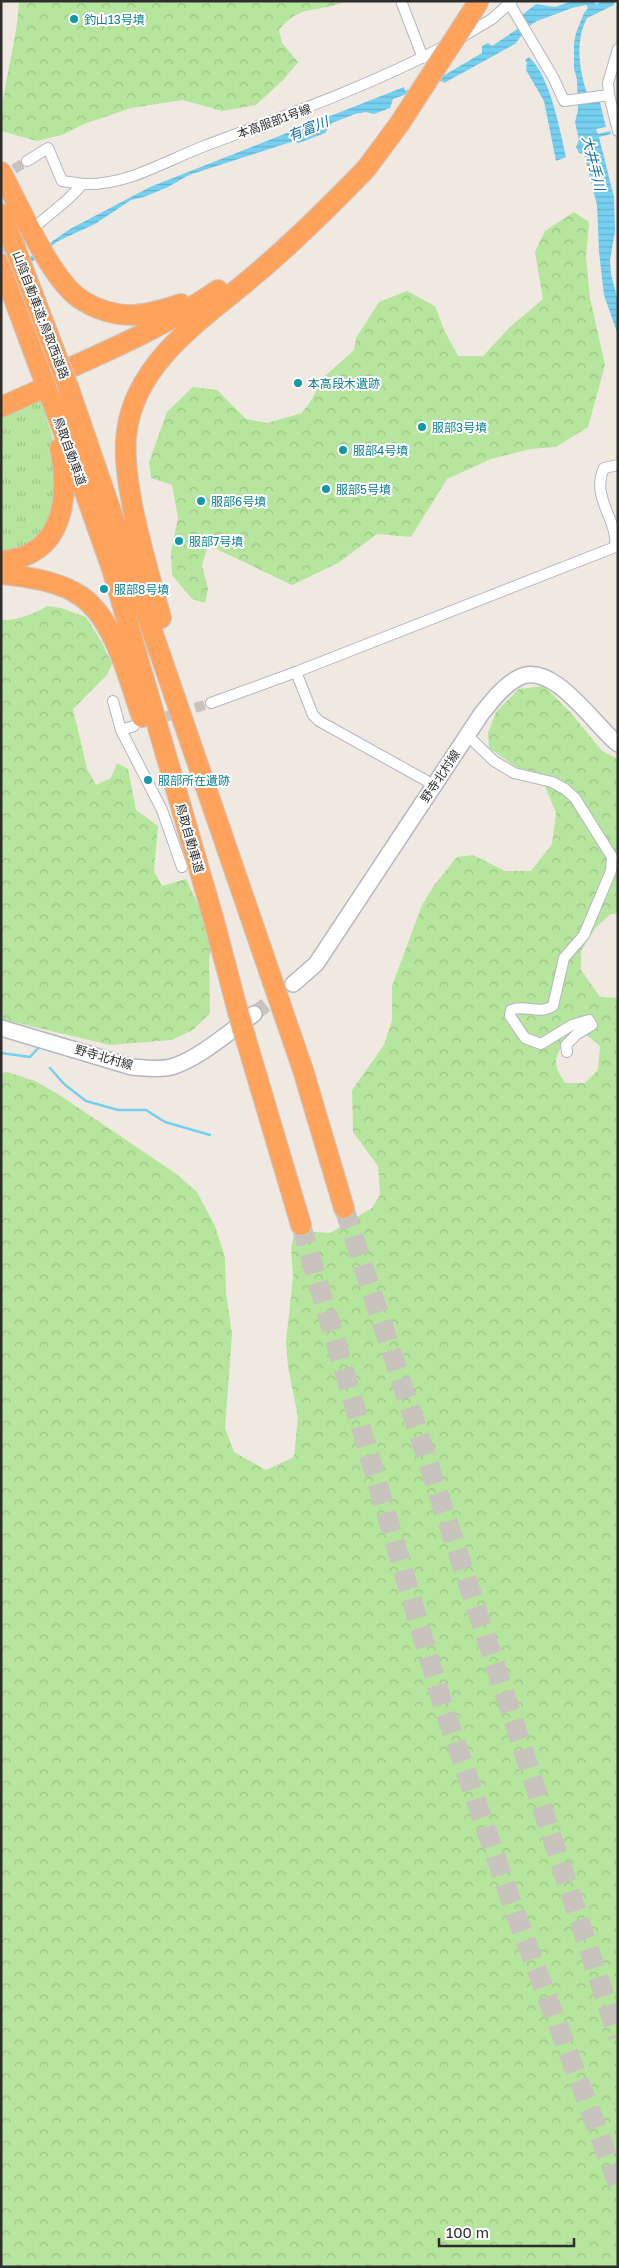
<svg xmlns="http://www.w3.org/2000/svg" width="619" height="2268" viewBox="0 0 619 2268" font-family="'Golos Text','Noto Sans JP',sans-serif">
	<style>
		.grass { fill: url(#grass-tufts) }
		.forest { fill: url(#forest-crowns); fill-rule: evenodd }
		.water { fill: url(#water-rules) }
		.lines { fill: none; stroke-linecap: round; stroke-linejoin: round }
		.stream { stroke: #75cff0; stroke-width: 2.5 }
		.street-tunnel { stroke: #c8c4bd; stroke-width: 10; stroke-dasharray: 10 5; stroke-linecap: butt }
		.secondary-tunnel { stroke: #c8c4bd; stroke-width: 15; stroke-dasharray: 15 8; stroke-linecap: butt }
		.highway-tunnel { stroke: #c8c4bd; stroke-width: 20; stroke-dasharray: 20 10; stroke-linecap: butt }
		.street-casing { stroke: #b4b7c1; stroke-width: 12 }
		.secondary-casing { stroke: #b4b7c1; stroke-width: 18 }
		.highway-casing { stroke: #c9c9c9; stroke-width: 22 }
		.street { stroke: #fff; stroke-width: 10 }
		.secondary { stroke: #fff; stroke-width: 15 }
		.highway { stroke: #ffa35c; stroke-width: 20 }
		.highway-bridge-casing { stroke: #c9c9c9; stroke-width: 22; stroke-linecap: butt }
		.highway-bridge { stroke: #ffa35c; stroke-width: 20 }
		.culture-dot { fill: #0f9aa8; stroke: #fff; stroke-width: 2 }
		.labels { text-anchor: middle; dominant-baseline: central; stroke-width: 4; stroke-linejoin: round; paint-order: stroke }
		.culture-label { font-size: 12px; fill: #0d838f; stroke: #fff; text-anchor: start }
		.street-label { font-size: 12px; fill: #2e2e2e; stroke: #fff }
		.water-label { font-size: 14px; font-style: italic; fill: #0d6fa3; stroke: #fff }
	</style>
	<defs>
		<pattern id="grass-tufts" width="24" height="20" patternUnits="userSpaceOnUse" patternTransform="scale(1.25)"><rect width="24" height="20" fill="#b6e59e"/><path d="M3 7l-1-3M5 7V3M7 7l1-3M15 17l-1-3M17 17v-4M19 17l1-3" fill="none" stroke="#9dc588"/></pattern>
		<pattern id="forest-crowns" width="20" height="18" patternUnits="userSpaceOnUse" patternTransform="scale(1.25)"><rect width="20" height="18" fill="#b6e59e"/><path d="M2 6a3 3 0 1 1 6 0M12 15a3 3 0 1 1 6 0" fill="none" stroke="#9dc588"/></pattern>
		<pattern id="water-rules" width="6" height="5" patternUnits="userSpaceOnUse" patternTransform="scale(1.25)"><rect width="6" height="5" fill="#75cff0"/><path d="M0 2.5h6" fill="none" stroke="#66b2ce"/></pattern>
	</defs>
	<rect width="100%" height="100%" fill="#efe9e1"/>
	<path class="grass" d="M39,395L52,436L58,467L52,522L33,544L1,556V413Z"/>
	<path class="forest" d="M19,1H346C319,14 301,2 279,30L282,43L298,62L283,80L256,105L222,111L183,100L131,108L84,124L62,135L37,141L1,131C1,88 17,45 19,1Z
		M574,212L589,222L586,257L590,298L605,365L588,427L556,447L530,449L491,459L447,479L411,537L377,534L338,563L292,585L208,545L202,566L208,589L205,603L192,599L172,575L171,552L178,518L172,485L151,478L149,462L167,412L193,387L217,390L246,419L267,423L302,413L312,399L323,378L354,350L356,338L379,302L407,291L435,306L444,330L458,356H483L510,327L543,299L535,252L545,231Z
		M47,606L61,608L86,617L101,641L112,664L107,675L73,709L87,769L96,785L111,778L117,763L128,769L136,810L158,826L154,871L162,886L186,879L213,936L209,959L210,1013L193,1030L172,1040L110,1045L1,1019V620C17,621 34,614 47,606Z
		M544,686L570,712L602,751L618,759V914H611L596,927L581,951V970L600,997L618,998V2267H1V1073L7,1072L35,1081L58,1094L175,1173L197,1192L215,1226L225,1257L226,1293L232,1334L225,1428L234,1452L266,1470L294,1457L298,1417L288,1367L286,1342L293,1277L291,1248L295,1231L330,1233L372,1208L380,1195L378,1166L353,1132L352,1090L384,1045L392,1020V986L422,905L435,884L457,857L473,855L505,871H531L552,844L556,813L540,774L516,767L489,748L488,733L496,712L519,689ZM585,1034L600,1046L598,1070L585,1083H565C554,1065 553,1062 563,1043Z"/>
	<path class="water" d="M572,1H593L596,4L604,1H615L614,5L587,18C575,41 579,69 587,93L599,99L606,127L596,129L598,134L610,131L611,134L599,137L614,197L615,231L610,260L611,274L618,301V335L604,295L599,252L597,205L584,154L579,153L576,147L579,140L575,122L578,110L577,79L574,69V44L576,33L584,13L588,8L586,5L572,8L537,21L529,26L515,44L444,83L442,81L393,99L390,108L374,114L366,112L355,114L332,123L325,133L299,143L291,142L189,175L168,187L144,197L131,200L95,224L58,241L23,269L1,277L70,229L150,187L404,87L405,91C433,84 458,67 482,53V46L488,43L492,46L519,28L522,15L536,4L555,7Z
		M529,57C550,76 560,130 566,157L556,161L544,101L526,70L527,63L525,60Z"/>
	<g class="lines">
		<path class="stream" d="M1,1053L30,1057L40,1046
			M50,1068L64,1084L86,1101L118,1110H146L165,1122L210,1135"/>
		<path class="street-tunnel" d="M1,177L27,161
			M1,249L33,227
			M152,721L211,703"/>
		<path class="secondary-tunnel" d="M254,1014L284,991"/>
		<path class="highway-tunnel" d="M344,1208L618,2037
			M301,1225L445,1712L516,1915L618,2184"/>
		<g class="street-casing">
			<path id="street" d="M401,1L423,58
				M508,1L553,77L564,101L609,95L618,131
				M460,38L492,19L512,1
				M609,95L608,83L618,49
				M27,161L48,148L62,181L83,184
				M37,225L67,200L83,184C126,186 163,162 202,147C284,116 367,87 445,46
				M113,701L121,730L162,810L182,867
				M211,703L296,672
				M121,730L134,726
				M467,735L494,761L514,773L552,782L565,789L575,798L612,857L611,871L584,935L564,958L553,1006C538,1015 525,1004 511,1010L510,1016L525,1038L541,1044L572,1025L589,1020L592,1025L577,1034L566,1045L567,1052
				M434,785L319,721L313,715L296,672L615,547C619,521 590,497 604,468L618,465"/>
		</g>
		<g class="secondary-casing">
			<path id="secondary" d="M293,984L316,964L482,713C492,701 503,686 518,678C552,659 594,725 618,744
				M1,1028L132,1067C145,1068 159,1070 171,1067C199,1059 230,1031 254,1014"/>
		</g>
		<g class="highway-casing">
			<path id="highway" d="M1,172C19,205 50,278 79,298C94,309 114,315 132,315C148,315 166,309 181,304
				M1,214L14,245
				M1,264L69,447L112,569L213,917L238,1012
				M56,374C112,349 167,325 218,290
				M69,389L303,1070L344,1208
				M1,407L37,391
				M1,561C64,557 70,497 60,448
				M1,574C28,577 60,581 82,597C115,620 129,681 142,717
				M161,618C148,569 119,478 127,430C137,359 207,316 257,273C295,241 331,205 366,169
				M245,1036L301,1225"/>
		</g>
		<use href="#street" class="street"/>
		<use href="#secondary" class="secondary"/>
		<use href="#highway" class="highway"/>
		<g class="highway-bridge-casing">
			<path id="highway-bridge" d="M366,169L400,123L479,1
				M14,245L69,389
				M238,1012L245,1036"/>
		</g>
		<use href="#highway-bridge" class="highway-bridge"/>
	</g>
	<g class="culture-dot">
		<circle cx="74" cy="19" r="5"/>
		<circle cx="298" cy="383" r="5"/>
		<circle cx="422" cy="427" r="5"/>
		<circle cx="343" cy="450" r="5"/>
		<circle cx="326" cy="489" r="5"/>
		<circle cx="201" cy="501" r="5"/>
		<circle cx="179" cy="541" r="5"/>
		<circle cx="104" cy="589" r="5"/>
		<circle cx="148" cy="780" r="5"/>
	</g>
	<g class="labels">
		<g class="culture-label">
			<text x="84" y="19">釣山13号墳</text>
			<text x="308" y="383">本高段木遺跡</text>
			<text x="432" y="427">服部3号墳</text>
			<text x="353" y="450">服部4号墳</text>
			<text x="336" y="489">服部5号墳</text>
			<text x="211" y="501">服部6号墳</text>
			<text x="189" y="541">服部7号墳</text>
			<text x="114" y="589">服部8号墳</text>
			<text x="158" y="780">服部所在遺跡</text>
		</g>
		<g class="street-label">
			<text transform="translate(274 121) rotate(-20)">本高服部1号線</text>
			<text transform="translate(41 315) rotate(69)">山陰自動車道;鳥取西道路</text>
			<text transform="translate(70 451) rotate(70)">鳥取自動車道</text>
			<text transform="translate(440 776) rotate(-56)">野寺北村線</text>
			<text transform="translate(190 838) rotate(74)">鳥取自動車道</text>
			<text transform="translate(104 1057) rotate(16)">野寺北村線</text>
		</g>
		<g class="water-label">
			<text transform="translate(308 128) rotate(-22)">有富川</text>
			<text transform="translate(594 163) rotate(76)">大井手川</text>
		</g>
	</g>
	<rect width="619" height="2268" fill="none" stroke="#2e2e2e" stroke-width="5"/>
	<path d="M439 2238v8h135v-8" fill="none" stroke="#2e2e2e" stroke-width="2.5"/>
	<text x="446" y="2238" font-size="15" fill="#2e2e2e" stroke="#ffffff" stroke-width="4" paint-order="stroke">100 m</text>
</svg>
